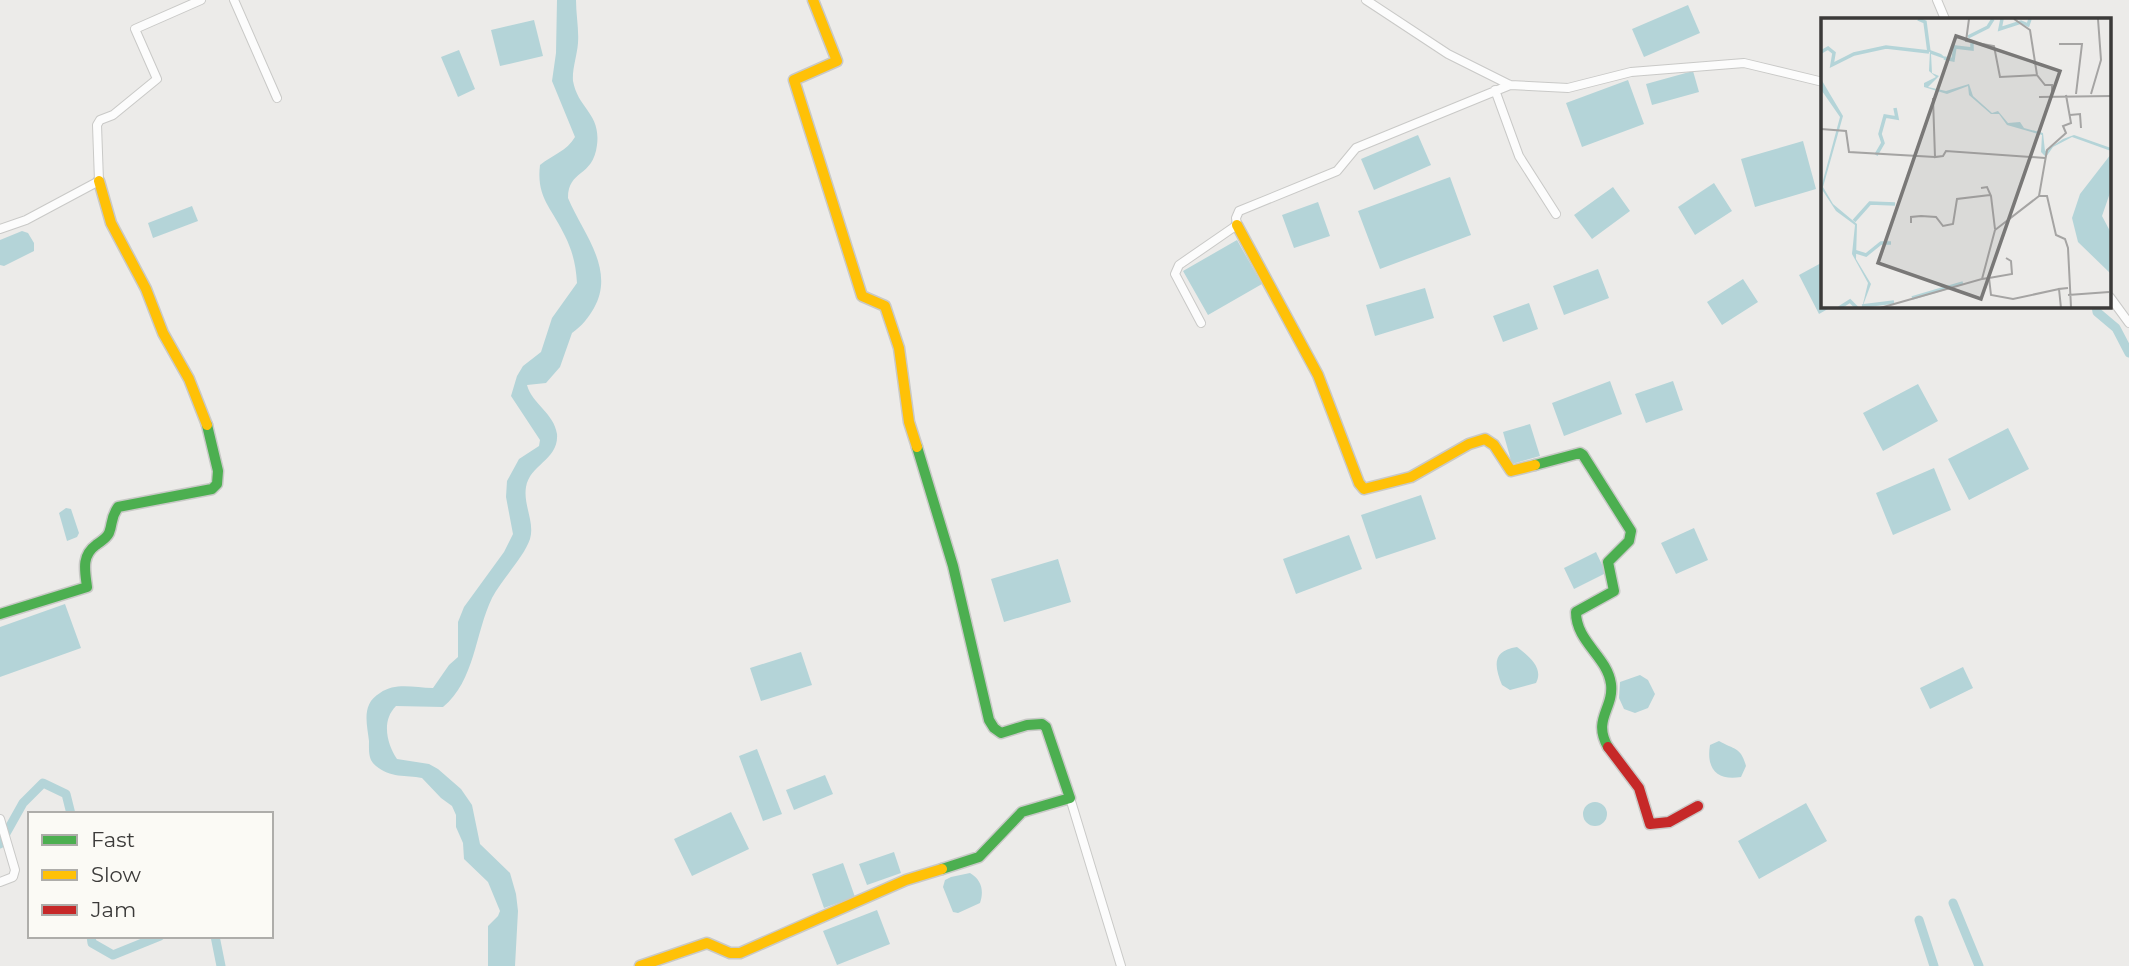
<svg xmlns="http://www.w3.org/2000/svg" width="2129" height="966" viewBox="0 0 2129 966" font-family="Montserrat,sans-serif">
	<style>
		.water { fill: #b4d4d8 }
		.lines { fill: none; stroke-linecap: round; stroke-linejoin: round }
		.canal { stroke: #b4d4d8; stroke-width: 9 }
		.street-casing { stroke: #c9c9c7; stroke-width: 10 }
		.fast-casing { stroke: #c9c9c7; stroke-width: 13 }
		.slow-casing { stroke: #c9c9c7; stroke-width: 13 }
		.jam-casing { stroke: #c9c9c7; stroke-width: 13 }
		.street { stroke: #fcfcfc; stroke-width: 8 }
		.fast { stroke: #4caf50; stroke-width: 10 }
		.slow { stroke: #ffc107; stroke-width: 10 }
		.jam { stroke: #c62828; stroke-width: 10 }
		.inset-river { fill: none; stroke: #b4d4d8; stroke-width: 3.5 }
		.inset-road { fill: none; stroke: #a5a4a3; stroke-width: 2 }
		.view { fill: #797877; fill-opacity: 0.15; stroke: #797877; stroke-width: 3.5 }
		.inset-edge { fill: none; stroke: #3b3a39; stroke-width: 3.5 }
	</style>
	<rect width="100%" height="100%" fill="#ecebe9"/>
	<path class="water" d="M557,0H576C576,15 579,29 578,43C577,56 572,69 573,81C578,109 601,113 597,145C593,178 568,169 568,198C582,232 616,269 594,308C588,318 582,326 572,333L560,367L546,383L527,385C532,404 554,413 557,434C559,460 530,464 526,487C523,505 535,522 530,539C524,557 502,579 492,598C475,633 475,681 443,707L396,706C381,721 387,744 397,759L429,764L438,769L461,789L472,805L480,844L510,873L516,894L518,911L515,966H488V926L498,916L500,911L488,882L464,859L463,843L456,827V815L452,806L441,798L422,778C406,775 390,778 376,766C368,760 369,751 369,741C367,724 361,704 380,693C396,682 414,688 433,688L449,665L458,657V622L464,607L504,552L513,534L506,497L507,481L519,459L539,446L540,440L511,396L517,376L523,366L541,352L552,318L577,283C576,266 573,252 565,236C552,208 536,198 540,165C552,155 567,151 575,137L552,81L556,53Z
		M1688,5L1700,33L1644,57L1632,29Z
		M534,20L543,56L500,66L491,30Z
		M459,50L475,89L458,97L441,57Z
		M1693,71L1699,92L1652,105L1646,84Z
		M1628,80L1644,124L1582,147L1566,103Z
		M1418,135L1431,165L1374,190L1361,159Z
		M1803,141L1816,189L1755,207L1741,159Z
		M1450,177L1471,235L1380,269L1358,211Z
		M1714,183L1732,211L1695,235L1678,207Z
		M1613,187L1630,211L1592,239L1574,215Z
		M1318,202L1330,236L1294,248L1282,215Z
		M192,206L198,221L153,238L148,223Z
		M22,231L28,233L34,243V251L4,266L0,265V240Z
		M1237,240L1262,284L1208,315L1183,271Z
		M1823,262V306H1833L1819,314L1799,275Z
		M1598,269L1609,298L1564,315L1553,286Z
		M1743,279L1758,302L1722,325L1707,302Z
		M1425,288L1434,318L1375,336L1366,305Z
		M1529,303L1538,329L1503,342L1493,316Z
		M1610,381L1622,414L1564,436L1552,403Z
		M1673,381L1683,410L1646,423L1635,394Z
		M1918,384L1938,421L1883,451L1863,413Z
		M1530,424L1540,456L1512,464L1503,432Z
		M2008,428L2029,469L1969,500L1948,459Z
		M1934,468L1951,510L1893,535L1876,493Z
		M1421,495L1436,539L1376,559L1361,515Z
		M66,508L71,509L79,533L77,537L67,541L59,513Z
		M1694,528L1708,560L1676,574L1661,543Z
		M1349,535L1362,569L1296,594L1283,559Z
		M1596,552L1606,573L1574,589L1564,568Z
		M1058,559L1071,602L1004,622L991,579Z
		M65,604L81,648L0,677V627Z
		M1517,647C1529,656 1544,668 1536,683L1510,690L1502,685C1494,665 1492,651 1517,647Z
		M801,652L812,685L761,701L750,668Z
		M1963,667L1973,688L1930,709L1920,688Z
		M1640,675L1648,680L1655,694L1648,708L1635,713L1624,709L1619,698L1620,682Z
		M1719,741C1735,750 1741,747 1746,766L1741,777C1717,781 1706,769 1710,745Z
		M757,749L782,814L763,821L739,756Z
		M825,775L833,794L794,810L786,790Z
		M1583 814a12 12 0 1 1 24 0a12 12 0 1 1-24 0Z
		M1806,803L1827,841L1759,879L1738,841Z
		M731,812L749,849L692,876L674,839Z
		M894,852L901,873L867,885L859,864Z
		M843,863L855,897L824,908L812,874Z
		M970,873C982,880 984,891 980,903L958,913L953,912L943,887L945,880L951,877Z
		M877,910L890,944L837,965L823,931Z"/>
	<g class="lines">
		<path class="canal" d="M2096,306L2097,312L2116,328L2129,353
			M0,844L23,803L43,783L66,794L71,814
			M1953,903L1979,966
			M1919,920L1934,966
			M91,936L92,943L113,955L160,936
			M215,936L221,966"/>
		<g class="street-casing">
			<path id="street" d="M234,0L277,98
				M1366,0L1448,54L1510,85L1568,88L1631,72L1744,63L1823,82
				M1937,0L1945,19
				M1495,90L1519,156L1556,214
				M0,229L26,220L99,181L97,125L100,120L113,115L157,79L135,29L201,0
				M2110,297L2129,323
				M1201,323L1175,274L1179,265L1237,225L1236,218L1239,211L1337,171L1356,148L1510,85
				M1070,798L1121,966
				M0,819L15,870L13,877L0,882"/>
		</g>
		<g class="fast-casing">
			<path id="fast" d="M917,447L953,566L989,720L994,728L1001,733L1027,725L1042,724L1046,727L1070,798L1022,812L979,857L942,869
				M1535,465L1580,453L1583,455L1631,531L1629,541L1608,562L1614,591L1576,612C1576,642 1607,656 1611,684C1614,709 1592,719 1608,747
				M0,614L87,587C85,571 81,556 96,545C101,541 106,539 109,533C113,523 110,519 118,507L212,489L217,484L218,471L207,425"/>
		</g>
		<g class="slow-casing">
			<path id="slow" d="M813,0L837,61L794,80L862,296L885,306L899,348L909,422L917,447
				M99,181L111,223L146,289L163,333L189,379L207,425
				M1237,225L1318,375L1359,483L1364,489L1411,477L1469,444L1485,439L1494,445L1511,471L1535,465
				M640,966L707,943L730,953H740L906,880L942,869"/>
		</g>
		<g class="jam-casing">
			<path id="jam" d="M1608,747L1639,788L1650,824L1669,822L1698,806"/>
		</g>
		<use href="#street" class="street"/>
		<use href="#fast" class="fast"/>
		<use href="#slow" class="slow"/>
		<use href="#jam" class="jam"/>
	</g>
	<g transform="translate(1821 18)">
		<rect width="290" height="290" fill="#ecebe9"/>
		<path d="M109,32L120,36L127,42L110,36L111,55L118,58L107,69L125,73L148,66L152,78L171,95L177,93L187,105L199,104L203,110L222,115L224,133L242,121L253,117L290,130V133L251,119L232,129L225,139L220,134L221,117L186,107L178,96H170L148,77L147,68L126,76L103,69V65L115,59L108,53ZM0,61L22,98L2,169L12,186L36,206L35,241L50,266L41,290L47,265L31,236L34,207L15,193L0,170L19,99L1,73ZM290,136V172L281,198L290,215V256L257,224L251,200L259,176Z" fill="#b4d4d8"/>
		<path class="inset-river" d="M97,1L104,4L108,34M181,1L179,11L200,4L207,7L209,1M147,19L167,9L172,1M0,34L7,30L13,35L11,47L33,36L65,29L108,34M123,40L132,42L134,29L151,31V25M55,137L62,125L59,116L64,98L76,100L74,90M33,203L49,185L74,186M32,233L45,237L60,225H70M91,280L142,265M41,288L73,284M18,290L29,283L36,290"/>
		<path class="inset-road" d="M148,1L145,23L173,28L179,59L216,57M193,1L209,12L216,57L224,67H231V78M238,26H261L255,76M270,76L280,42L277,1M218,79L291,78M112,80L114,139L122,138L125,133L224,140M249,97L259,96L260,110M0,111L25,113L28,134L114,139M160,170L166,169L170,178L174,211M218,178H226L235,217L244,221L247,230L250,289M90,205V199L100,198L115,199L122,208L132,206L136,181L169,177M168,260L191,256L190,243L185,240M161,261L168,260L170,277L192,281L238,271M247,277L288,274M59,290L161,261L174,212L218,178L226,132L245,115L242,108L250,105L245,77M240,290L238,271L247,270"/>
		<path class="view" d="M135,18L239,53L160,281L57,245Z"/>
		<rect width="290" height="290" class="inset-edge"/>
	</g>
	<rect x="28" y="812" width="245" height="126" fill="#fbfaf5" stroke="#aeadaa" stroke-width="2"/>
	<rect x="42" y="835" width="35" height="10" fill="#4caf50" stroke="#aeadaa" stroke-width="2"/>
	<text x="91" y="847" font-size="21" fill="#3b3a39">Fast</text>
	<rect x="42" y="870" width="35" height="10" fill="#ffc107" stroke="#aeadaa" stroke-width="2"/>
	<text x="91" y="882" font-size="21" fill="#3b3a39">Slow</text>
	<rect x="42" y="905" width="35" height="10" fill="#c62828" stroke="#aeadaa" stroke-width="2"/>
	<text x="91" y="917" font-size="21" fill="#3b3a39">Jam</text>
</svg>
